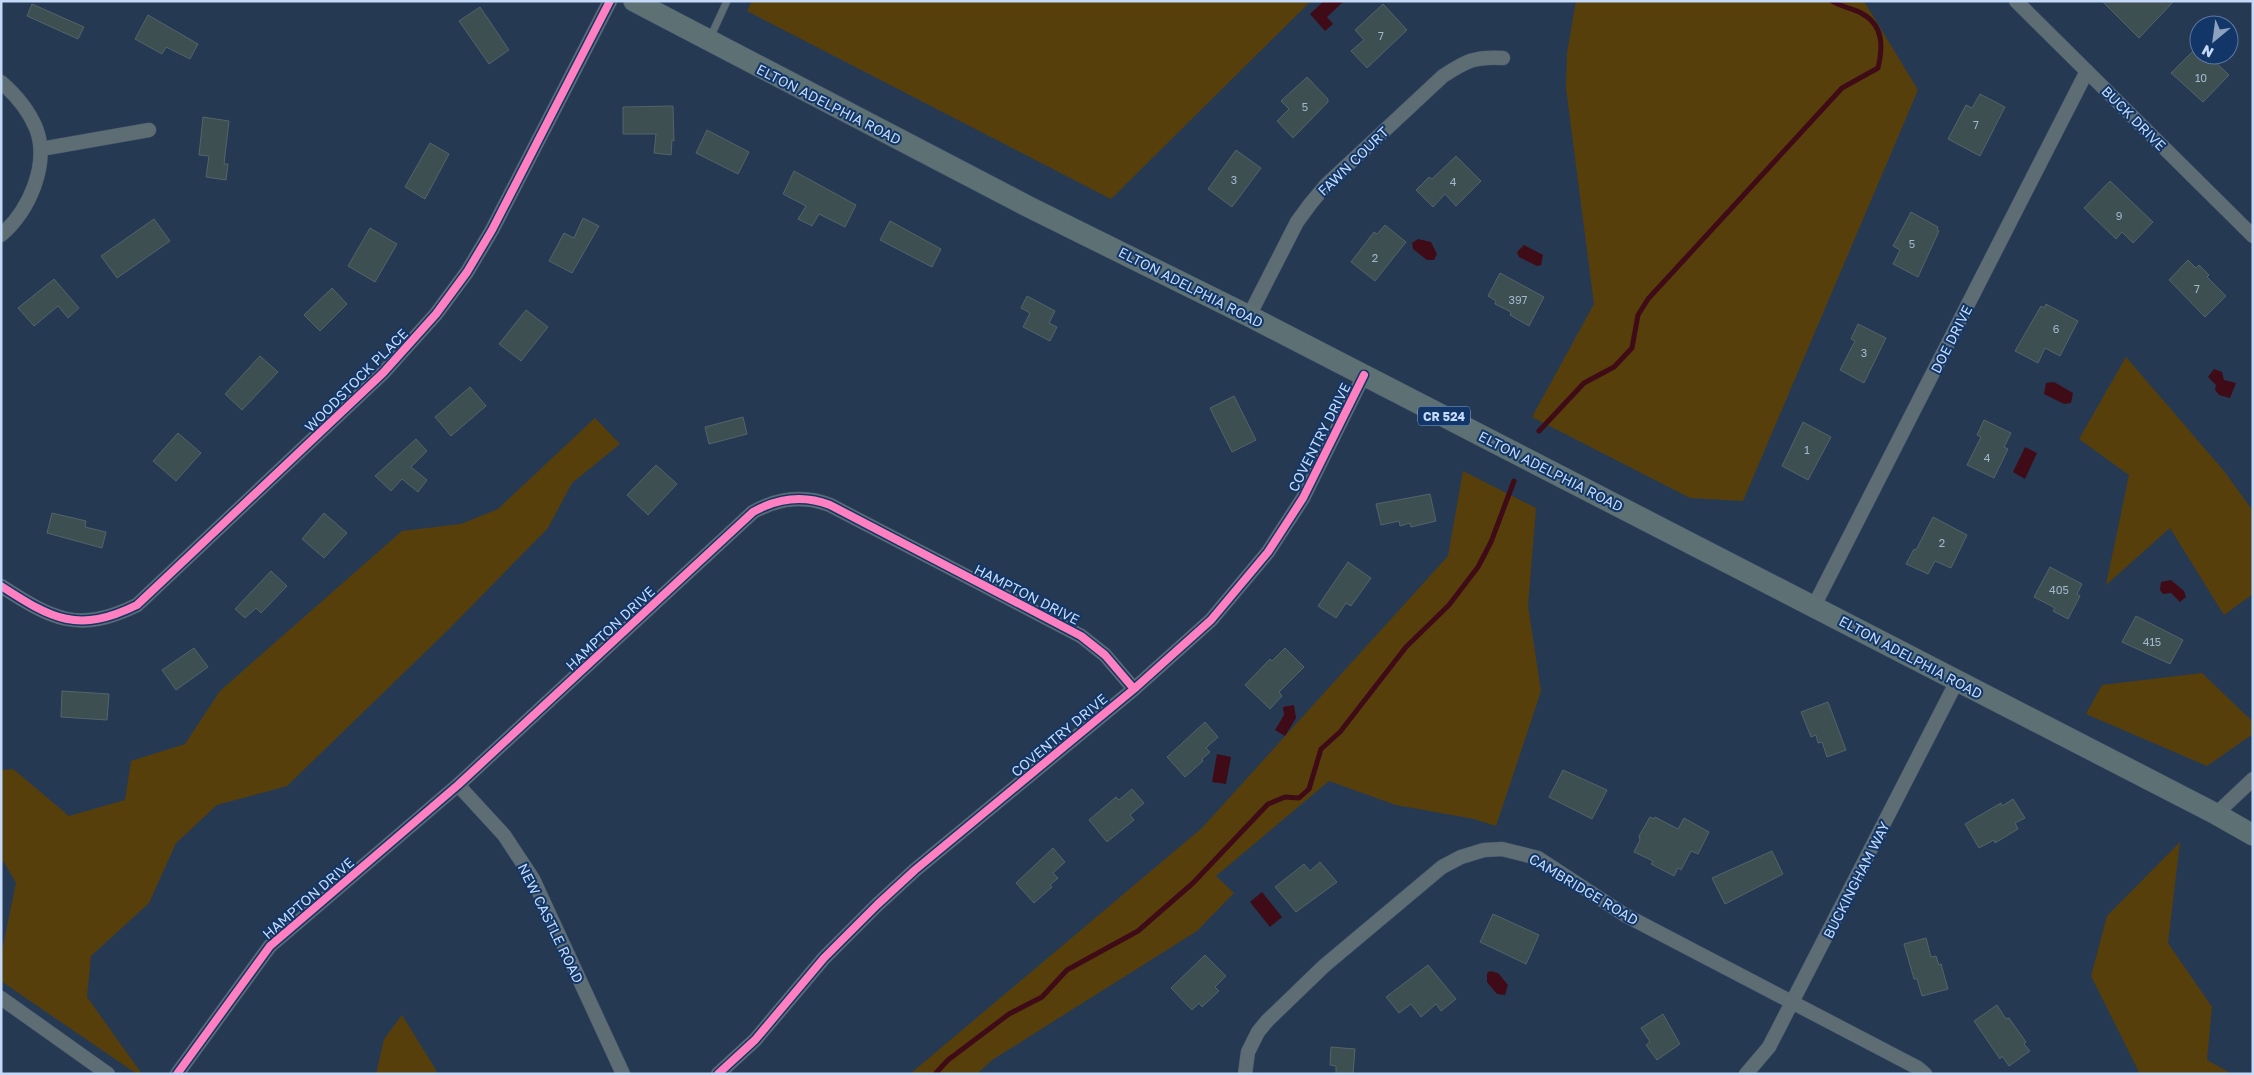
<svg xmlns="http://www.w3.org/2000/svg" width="2254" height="1075" viewBox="0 0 2254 1075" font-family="'Golos Text',sans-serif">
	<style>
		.green { fill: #573f0b }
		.water { fill: #3f0b17 }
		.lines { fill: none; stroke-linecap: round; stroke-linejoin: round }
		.stream { stroke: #3f0b17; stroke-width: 5 }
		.building { fill: #3e4f52; stroke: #536469 }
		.lane-casing { stroke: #43546a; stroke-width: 8 }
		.street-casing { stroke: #43546a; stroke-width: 15 }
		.primary-casing { stroke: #43546a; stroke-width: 22 }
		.lane { stroke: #5e6d74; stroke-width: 7 }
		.street { stroke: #5e6d74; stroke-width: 14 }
		.primary { stroke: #5d7175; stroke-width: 21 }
		.cycleway-casing { stroke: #123667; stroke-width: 11 }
		.cycleway { stroke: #ff80c0; stroke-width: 8 }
		.labels { text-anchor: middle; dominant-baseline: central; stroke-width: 4; stroke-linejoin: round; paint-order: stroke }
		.number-label { font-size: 11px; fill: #a3b7ce }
		.shield { fill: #123667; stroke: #8fa9cc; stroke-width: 1 }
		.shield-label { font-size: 12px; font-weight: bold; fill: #c5daf8 }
		.street-label { font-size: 14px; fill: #c5daf8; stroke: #123667 }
	</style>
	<rect width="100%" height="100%" fill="#263953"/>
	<path class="green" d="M752,1H1311L1111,199L747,11Z
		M1576,1H1864L1918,90L1743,501L1690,498L1532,417L1594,304L1566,88L1567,53Z
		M2126,357L2224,471L2253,511V594L2224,615L2170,528L2106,585L2129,475L2079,439Z
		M595,418L620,444L572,483L548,528L448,630L287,786L217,805L176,843L149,903L91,956L87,997L142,1074H137L1,981V956L16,883L1,857V770L13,769L69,816L125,800L131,761L185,744L220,691L402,531L461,524L498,509Z
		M1463,471L1536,508L1528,606L1541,691L1496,826L1474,819L1396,805L1329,781L1216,876L1234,893L1197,931L992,1060L977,1074H910L1202,828L1448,556Z
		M2202,673L2253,722V734L2207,766L2086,714L2102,685Z
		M2180,842L2168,943L2212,1007L2207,1060L2232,1074H2140L2091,976L2107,916Z
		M402,1015L436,1070V1074H376L384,1039Z"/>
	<path class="water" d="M1324,1L1343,2L1327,17L1333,24L1325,31L1310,14Z
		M1418,239L1431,242L1437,254L1434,260H1427L1413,249L1412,243Z
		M1524,245L1543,255L1541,265L1537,266L1519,257L1517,252Z
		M2214,369L2222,372L2224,380L2236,383L2230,398L2219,395L2215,390L2216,385L2208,377Z
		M2054,382L2073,393L2071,403L2064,404L2044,394L2046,383Z
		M2025,447L2037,453L2025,479L2013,472Z
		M2171,580L2184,591L2186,597L2180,602L2171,593L2163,594L2160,590L2161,582Z
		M1294,705L1296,718L1285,736L1275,730L1284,715L1283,707Z
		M1217,754L1231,757L1226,784L1212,782Z
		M1262,892L1282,917L1270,927L1250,902Z
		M1490,971L1498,973L1508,985L1505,995L1497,994L1487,982V973Z"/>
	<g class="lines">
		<path class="stream" d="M1539,431L1584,383L1614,367L1632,348L1638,315L1648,299L1842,88L1878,68C1883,47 1884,25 1861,13C1852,8 1841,7 1832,1
			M935,1074L948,1060L1009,1014L1042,997L1067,970L1138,931L1193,883L1268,804L1285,797L1299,798L1309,789L1321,749L1340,732L1406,647L1449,605L1478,567L1491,542L1514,481"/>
	</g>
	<path class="building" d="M2102,1H2174L2139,38Z
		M32,4L84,27L78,39L27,16Z
		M1383,4L1407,30L1367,68L1351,51L1364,40L1355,30Z
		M480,7L509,50L489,64L459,21Z
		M148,15L198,44L190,59L166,47L162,54L135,39Z
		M2193,51L2197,55H2208L2229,75L2203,102L2171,73Z
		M1307,77L1328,99V102L1293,138L1277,121L1289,109L1281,101Z
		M1980,94L2005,107L1980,156L1948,139L1966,105L1972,108Z
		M673,106L674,141L672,140L671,155L654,153L656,134H623V107Z
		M203,117L229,121L224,164H228L226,180L206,177L209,156L199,155Z
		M707,130L749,152L738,174L696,153Z
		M430,143L449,154L425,199L405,187Z
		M1236,150L1261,168L1232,207L1208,189Z
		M1456,156L1481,181L1456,206L1445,194L1433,207L1416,190L1429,177L1432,179Z
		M794,171L856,205L845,227L819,214L812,226L798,219L806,206L783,194Z
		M2110,181L2153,222L2133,243L2122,232L2116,239L2084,208Z
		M1911,212L1938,227L1937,230L1939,231L1918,277L1893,264L1900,250L1893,246Z
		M583,218L599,226L572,273L549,261L564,233L574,238Z
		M154,219L170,241L117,278L101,256Z
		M890,221L941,249L932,267L880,240Z
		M1385,225L1406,242L1375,281L1351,262L1374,232L1377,234Z
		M370,228L397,244L375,282L348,266Z
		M2188,260L2196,268L2199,265L2209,275L2207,277L2226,296L2205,317L2169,280Z
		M1500,273L1544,297L1529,326L1510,315L1511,312L1495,304L1496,301L1488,296Z
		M54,279L79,308L68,318L58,306L34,326L18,308Z
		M332,288L347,304L320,331L304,315Z
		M1027,296L1055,311L1049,323L1057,327L1050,341L1023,327L1030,313L1021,308Z
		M2046,304L2078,321L2060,356L2045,348L2038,363L2015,351L2041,306L2044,308Z
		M526,310L548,327L521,361L499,344Z
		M1858,324L1886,338L1864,383L1840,370L1855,341L1851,339Z
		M260,356L278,372L242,410L225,394Z
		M470,387L486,406L451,436L435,417Z
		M1234,396L1256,440L1232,452L1210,408Z
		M743,417L747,434L709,444L705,427Z
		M1984,420L2011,433L2004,447L2008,449L1994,478L1967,465L1981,437L1977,435Z
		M1803,422L1831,437L1808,480L1782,466Z
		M178,433L201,453L176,481L153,461Z
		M416,439L427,451L411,467L427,480L418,492L402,479L391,491L375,476Z
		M656,465L677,484L648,515L627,495Z
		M1430,494L1436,521L1411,527L1410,523L1400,526L1399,521L1381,525L1376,504Z
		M52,513L86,521L85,527L106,532L102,548L47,533Z
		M324,513L347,533L324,558L302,539Z
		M1933,517L1967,535L1951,568L1935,561L1928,574L1906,564L1914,549L1916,550Z
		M1348,562L1371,578L1351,606L1346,603L1336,618L1318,606Z
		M2050,567L2082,584L2077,594L2080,596L2068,619L2053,611L2055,608L2034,597Z
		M271,571L287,586L261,613L256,608L245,618L235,609Z
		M2136,616L2183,640L2170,664L2122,642Z
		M194,648L208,667L176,690L162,670Z
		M1285,648L1304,667L1279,692L1282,696L1270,709L1245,685L1270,659L1272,661Z
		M62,691L109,694L107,720L61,717Z
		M1828,702L1846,750L1827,757L1822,742L1818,743L1816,735L1811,737L1801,712Z
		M1205,722L1218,737L1206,748L1210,752L1202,759L1203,761L1185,777L1167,757Z
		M1563,770L1607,790L1592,819L1549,797Z
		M1132,789L1144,803L1130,815L1134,820L1107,842L1089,820L1116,797L1119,800Z
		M2013,799L2025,818L2015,823L2018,829L1995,843L1994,840L1979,848L1965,824L2001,803L2002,806Z
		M1650,817L1654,819L1655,817L1678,829L1684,818L1709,832L1698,854L1691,851L1681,870L1678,868L1674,876L1651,864L1653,861L1634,852L1640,840L1639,836Z
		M1053,848L1065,862L1053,873L1058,878L1050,885L1052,887L1034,903L1016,883Z
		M1772,851L1783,874L1725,904L1712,878Z
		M1320,862L1337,882L1296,912L1275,887L1304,864L1310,871Z
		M1493,914L1539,935L1526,964L1480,942Z
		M1926,938L1931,957L1936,956L1939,965L1941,964L1948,989L1922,996L1917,979H1914L1904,944Z
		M1205,955L1226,976L1215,987L1219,991L1202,1007L1199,1003L1192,1010L1171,988Z
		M1428,965L1456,999L1441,1011L1436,1004L1421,1017L1411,1004L1399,1013L1386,997Z
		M1997,1005L2006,1019L2009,1018L2026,1042L2024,1044L2030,1051L2009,1066L2002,1056L2000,1059L1974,1021Z
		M1663,1014L1680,1044L1657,1060L1646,1045L1650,1042L1641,1028Z
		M1331,1047L1355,1049L1353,1074H1336V1066L1330,1065Z"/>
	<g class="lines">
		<g class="lane-casing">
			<path id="lane" d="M710,38L727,1"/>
		</g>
		<g class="street-casing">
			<path id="street" d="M2016,1L2253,236
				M1,82C16,95 28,109 36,128C50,164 29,211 1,235
				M41,149L149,130
				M1249,316L1297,222L1311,203L1326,185L1443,76C1466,61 1475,56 1503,58
				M1,586C52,619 78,634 137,605L383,373L436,314L467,272L492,230L610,1
				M1814,606L2087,71
				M458,785L504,835L533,879L623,1074
				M2216,814L2253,779
				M1,998L108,1074
				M177,1074L270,946L458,785L753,512C778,498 804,495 830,505L1081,636L1105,655L1134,689
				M718,1074L755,1040L824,958L877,905L915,870L1134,689L1211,620L1268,552L1303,498L1364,375
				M1245,1074L1248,1052L1258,1032L1267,1021L1324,966L1442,867L1461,857L1484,850L1502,849L1538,858L1625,915L1918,1068L1925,1074
				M1746,1074L1769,1047L1957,681"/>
		</g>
		<g class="primary-casing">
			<path id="primary" d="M634,1L1029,207L1249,316L2216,814L2253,835"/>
		</g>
		<use href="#lane" class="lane"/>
		<use href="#street" class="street"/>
		<use href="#primary" class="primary"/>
		<g class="cycleway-casing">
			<path id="cycleway" d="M1,586C52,619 78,634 137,605L383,373L436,314L467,272L492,230L610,1
				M177,1074L270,946L458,785L753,512C778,498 804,495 830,505L1081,636L1105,655L1134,689
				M718,1074L755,1040L824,958L877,905L915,870L1134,689L1211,620L1268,552L1303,498L1364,375"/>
		</g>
		<use href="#cycleway" class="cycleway"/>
	</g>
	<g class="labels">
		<g class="number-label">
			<text x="1381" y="35">7</text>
			<text x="2201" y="77">10</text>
			<text x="1305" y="106">5</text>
			<text x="1976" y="124">7</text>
			<text x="1234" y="179">3</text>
			<text x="1453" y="181">4</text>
			<text x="2119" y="215">9</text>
			<text x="1912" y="243">5</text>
			<text x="1375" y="257">2</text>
			<text x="2197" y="288">7</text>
			<text x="1518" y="299">397</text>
			<text x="2056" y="328">6</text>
			<text x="1864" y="352">3</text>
			<text x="1807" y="449">1</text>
			<text x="1987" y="457">4</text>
			<text x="1942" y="542">2</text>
			<text x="2059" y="589">405</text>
			<text x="2152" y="641">415</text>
		</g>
		<rect class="shield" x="1418" y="406.5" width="52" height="19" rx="4"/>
		<g class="shield-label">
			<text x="1444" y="416">CR 524</text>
		</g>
		<g class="street-label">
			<text transform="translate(829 104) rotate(27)">ELTON ADELPHIA ROAD</text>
			<text transform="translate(2134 118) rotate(45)">BUCK DRIVE</text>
			<text transform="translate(1353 161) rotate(-44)">FAWN COURT</text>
			<text transform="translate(1191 287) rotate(27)">ELTON ADELPHIA ROAD</text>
			<text transform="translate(1951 339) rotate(-63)">DOE DRIVE</text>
			<text transform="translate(356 380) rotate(-45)">WOODSTOCK PLACE</text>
			<text transform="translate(1319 437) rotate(-63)">COVENTRY DRIVE</text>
			<text transform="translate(1551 471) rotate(27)">ELTON ADELPHIA ROAD</text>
			<text transform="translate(1027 594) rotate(27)">HAMPTON DRIVE</text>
			<text transform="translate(610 628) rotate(-43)">HAMPTON DRIVE</text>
			<text transform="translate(1911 657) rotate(28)">ELTON ADELPHIA ROAD</text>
			<text transform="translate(1059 735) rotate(-40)">COVENTRY DRIVE</text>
			<text transform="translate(1856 880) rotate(-63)">BUCKINGHAM WAY</text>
			<text transform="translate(1584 889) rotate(31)">CAMBRIDGE ROAD</text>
			<text transform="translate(308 898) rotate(-41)">HAMPTON DRIVE</text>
			<text transform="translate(551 923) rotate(64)">NEW CASTLE ROAD</text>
		</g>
	</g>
	<rect width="2254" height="1075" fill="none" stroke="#c5daf8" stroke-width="5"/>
	<g transform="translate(2214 40) rotate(209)"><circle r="24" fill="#123667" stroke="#5a78a1"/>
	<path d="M0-4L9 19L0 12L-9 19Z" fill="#8da2be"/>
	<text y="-8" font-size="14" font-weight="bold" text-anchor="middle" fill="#c5daf8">N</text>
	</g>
</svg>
